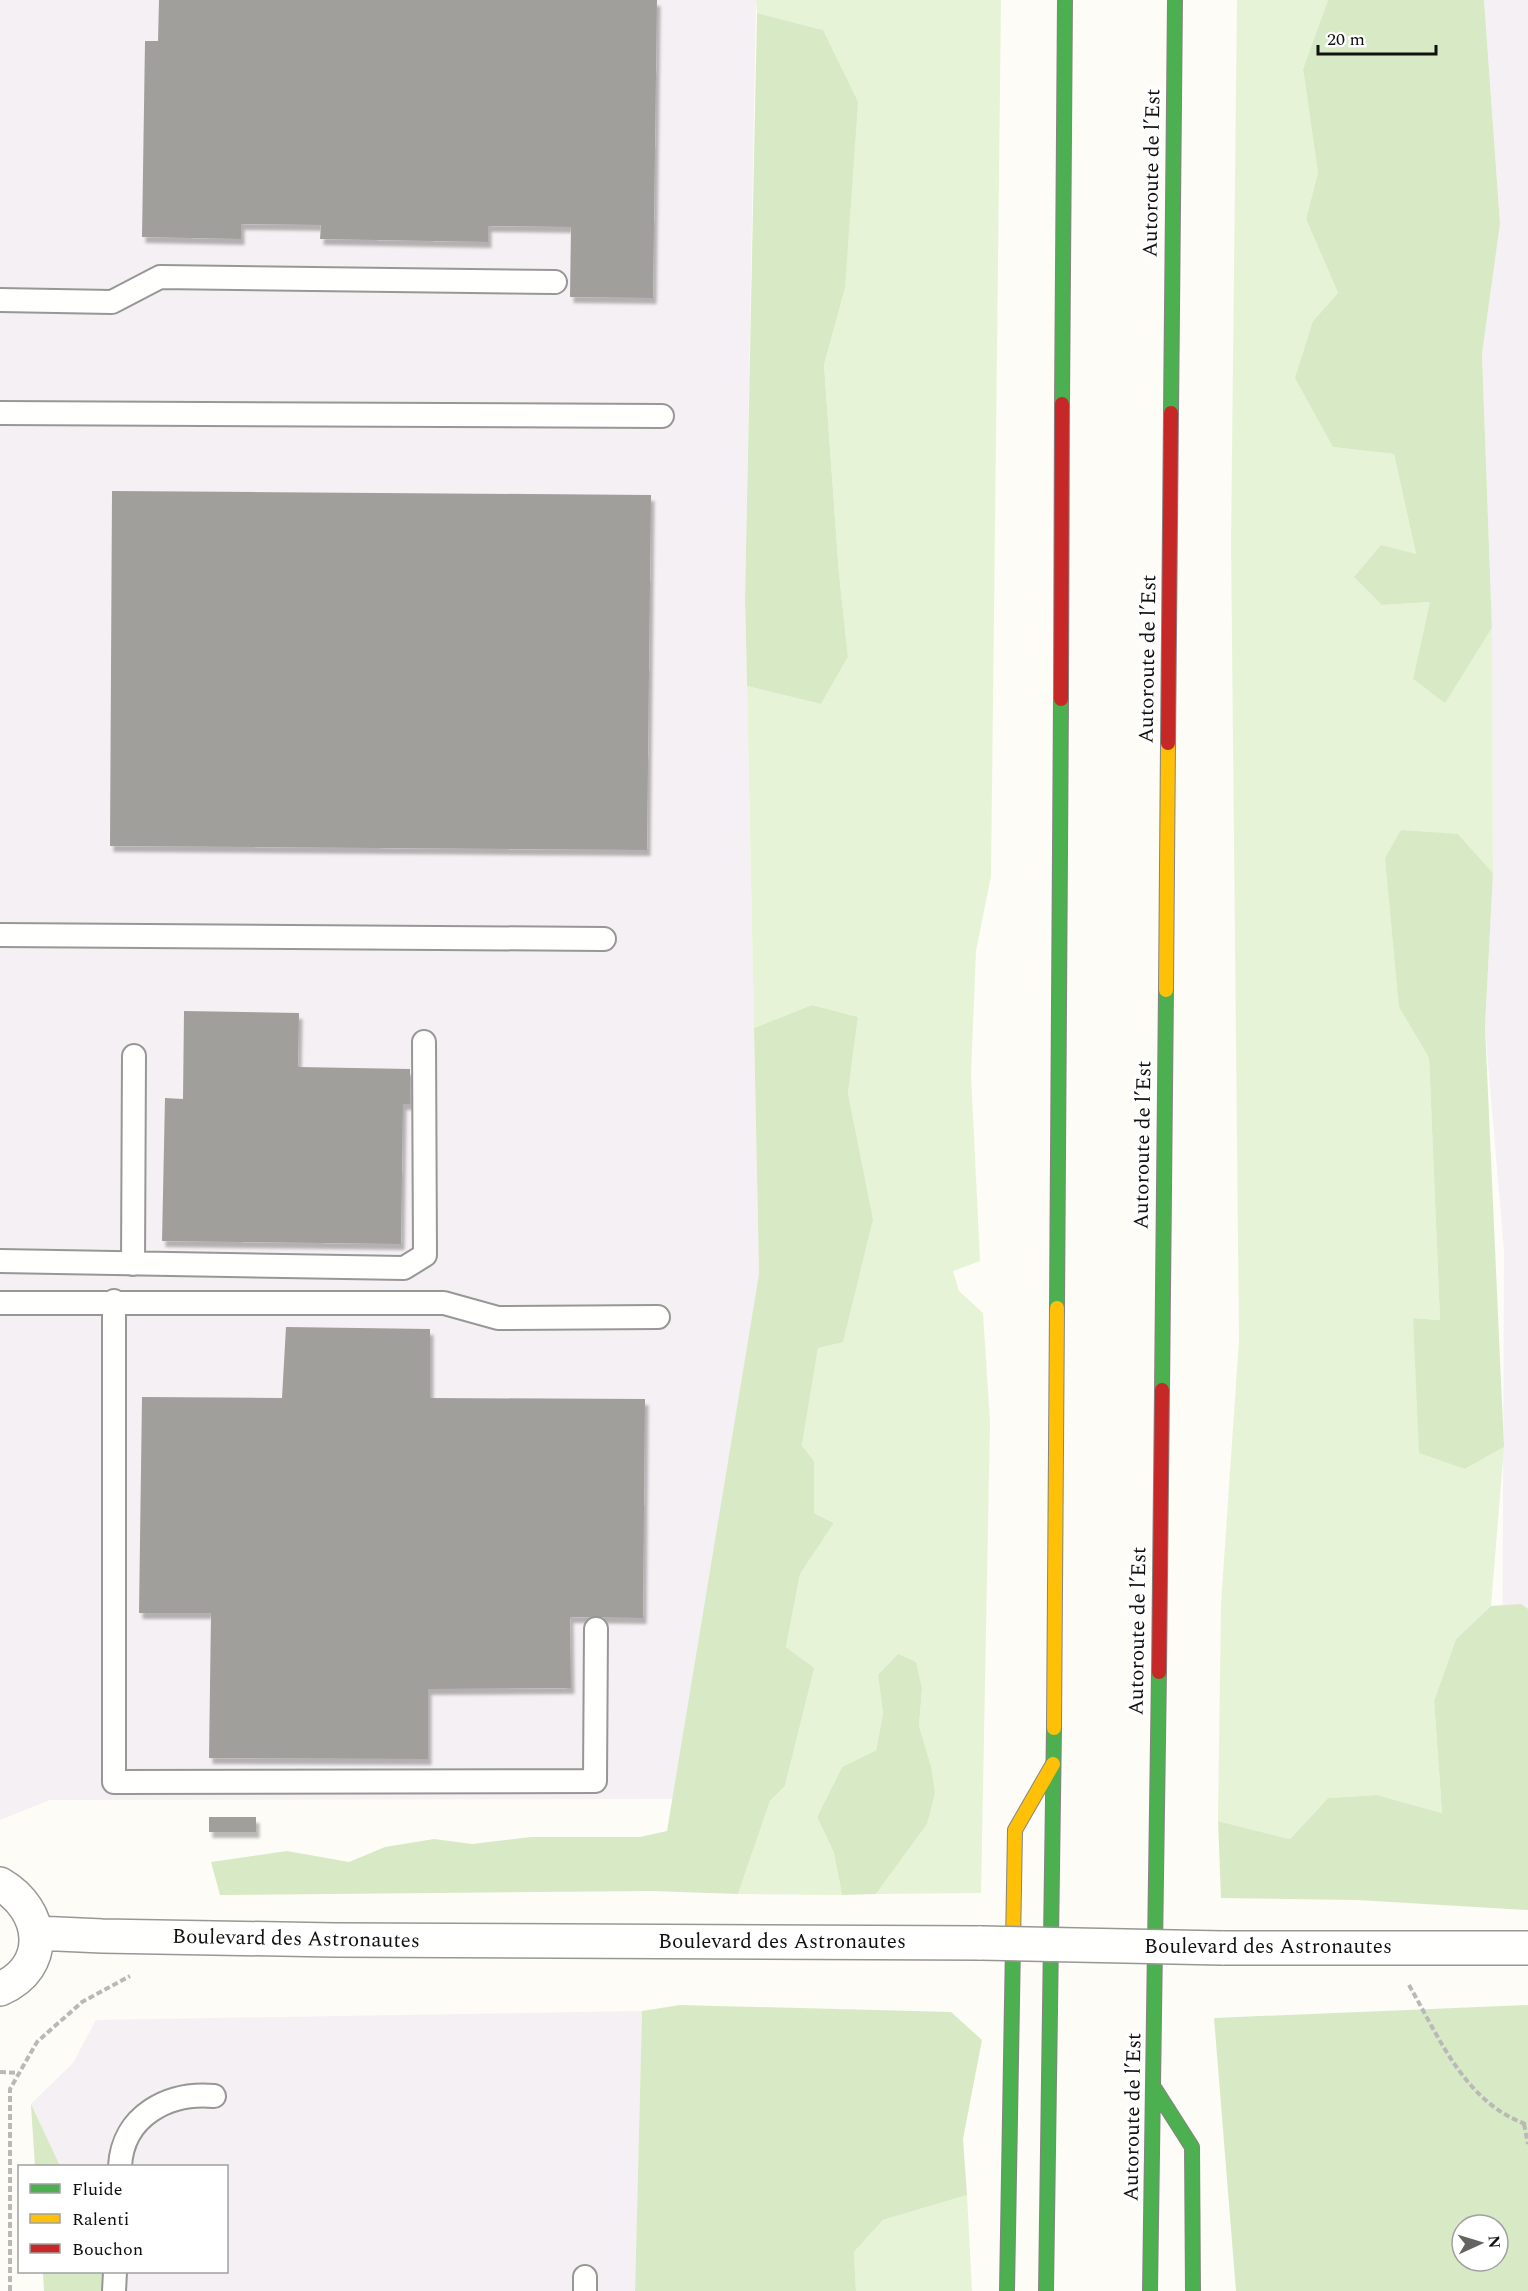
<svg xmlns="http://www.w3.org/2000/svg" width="1528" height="2291" viewBox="0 0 1528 2291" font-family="Spectral,serif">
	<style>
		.industrial { fill: #f5f0f3 }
		.green { fill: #e7f3d7 }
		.forest { fill: #d8eac5; fill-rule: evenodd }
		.building { fill: #a19f9c; filter: url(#shadow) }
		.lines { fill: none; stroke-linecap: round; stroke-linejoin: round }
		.lane-casing { stroke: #979795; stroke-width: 26 }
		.street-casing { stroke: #979795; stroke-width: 36 }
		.fast-casing { stroke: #858482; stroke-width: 16 }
		.slow-casing { stroke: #858482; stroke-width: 16 }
		.jam-casing { stroke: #858482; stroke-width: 16 }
		.path { stroke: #b9b9b8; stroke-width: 4; stroke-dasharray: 6 3; stroke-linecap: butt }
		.lane { stroke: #fffffe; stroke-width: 22 }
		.street { stroke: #fffffe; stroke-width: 33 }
		.fast { stroke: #4caf50; stroke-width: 14 }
		.slow { stroke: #ffc107; stroke-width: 14 }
		.jam { stroke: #c62828; stroke-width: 14 }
		.street-bridge-casing { stroke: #979795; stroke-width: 36; stroke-linecap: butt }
		.street-bridge { stroke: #fffffe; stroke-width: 33 }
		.labels { text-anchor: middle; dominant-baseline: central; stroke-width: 6; stroke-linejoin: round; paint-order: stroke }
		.street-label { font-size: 21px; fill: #111; stroke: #fff }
	</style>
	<defs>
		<filter id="shadow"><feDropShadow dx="3.5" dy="6" stdDeviation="1.5" flood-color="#0004"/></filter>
	</defs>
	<rect width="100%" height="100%" fill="#fdfcf7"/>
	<path class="industrial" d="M0,0H756L745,597L759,1274L674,1799L50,1800L0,1820Z
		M1484,0H1528V1760H1502L1504,1252L1485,1027L1493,872L1492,628L1482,354L1500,224Z
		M642,2011L635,2291H44L43,2272H226V2166H35L31,2104L73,2063L96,2020Z"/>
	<path class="green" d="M756,0H1001L991,876L976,951L971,1074L980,1261L953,1271L959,1291L983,1313L990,1422L981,1893L876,1894L927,1824L931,1766L919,1726L922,1689L878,1675L883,1714L876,1750L842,1767L817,1817L834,1853L842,1895L738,1894L770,1801L785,1786L813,1668L786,1647L800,1574L834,1523L814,1513V1461L802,1447L818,1347L873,1219L848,1093L858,1017L812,1005L754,1028L747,686L821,704L848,657L839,574L824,365L845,288L823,30L757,13Z
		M1237,0H1328L1303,69L1318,173L1306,219L1338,293L1313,321L1333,447L1394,454L1416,554L1382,605L1431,602L1413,679L1445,702L1492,628L1493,873L1458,834L1399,1007L1429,1058L1440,1320L1413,1318L1465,1469L1504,1447L1491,1606L1456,1639L1434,1701L1442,1813L1377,1795L1328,1798L1290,1839L1218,1821L1221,1604L1239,1340L1231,543Z
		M967,2195L972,2291H856L854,2252L883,2220Z"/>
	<path class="forest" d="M1328,0H1484L1500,224L1482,354L1492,628L1445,703L1413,679L1430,602L1382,605L1354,577L1381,545L1416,554L1394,454L1333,447L1295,378L1313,321L1338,293L1306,219L1318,173L1303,69Z
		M757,13L823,30L858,102L845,288L824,365L839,574L848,657L821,704L747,686L745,597Z
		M1401,830L1458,834L1493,873L1485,1027L1504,1447L1465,1469L1419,1453L1413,1318L1440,1320L1429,1058L1399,1007L1385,858Z
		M812,1005L858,1017L848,1093L873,1219L843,1342L818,1348L802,1446L814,1461V1513L834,1523L800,1574L786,1647L814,1668L785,1786L770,1801L738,1894L651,1891L220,1895L211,1862L287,1851L349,1862L385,1847L434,1839L472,1844L531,1837H640L667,1831L759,1274L754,1028Z
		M1521,1604L1528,1609V1910L1357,1900L1221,1898L1218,1821L1290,1839L1328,1798L1377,1795L1442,1813L1434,1701L1456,1639L1491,1606Z
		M898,1654L916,1662L922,1689L919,1726L931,1766L935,1793L927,1824L876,1894L842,1895L834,1853L817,1817L842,1767L876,1750L883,1714L878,1675Z
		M680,2005L951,2012L982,2040L963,2139L967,2195L883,2220L854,2252L856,2291H635L642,2011Z
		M1528,2005V2291H1236L1214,2018ZM1462,2225H1498V2261H1462Z
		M31,2104L60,2166H35Z
		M43,2272H104L103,2291H44Z"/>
	<path class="building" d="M159,0H657L653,298L570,297L571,227L488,226V242L320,239L321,225L241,224V239L142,237L145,41H158Z
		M112,491L651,495L647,850L110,846Z
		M184,1011L299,1013L298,1067L410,1069V1104H403L401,1244L162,1241L165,1098L183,1099Z
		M286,1327L430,1329V1398L645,1399L643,1618L570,1617L571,1688L428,1689V1759L209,1758L211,1613H139L142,1397L282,1398Z
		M209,1817H256V1832H209Z"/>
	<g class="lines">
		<g class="lane-casing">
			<path id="lane" d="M0,300L112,302L160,277L555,282
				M0,413L662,416
				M0,935L604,939
				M0,1261L404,1268L425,1255L424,1042
				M133,1264L134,1056
				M114,1301V1782L595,1781L596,1629
				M0,1303H444L498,1318L658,1317
				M120,2166C123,2115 169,2092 214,2096
				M114,2291L115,2272
				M585,2291V2277"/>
		</g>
		<g class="street-casing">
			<path id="street" d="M0,1884C45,1910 51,1967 0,1989
				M36,1933L102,1936L334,1940L981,1943
				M1222,1948H1528"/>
		</g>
		<g class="fast-casing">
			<path id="fast" d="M1062,404L1065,0
				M1171,413L1175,0
				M1057,1308L1061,699
				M1162,1390L1166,990
				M1155,2089L1192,2147L1193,2291
				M1007,2291L1013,1944
				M1046,2291L1054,1728
				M1150,2291L1159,1672"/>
		</g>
		<g class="slow-casing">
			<path id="slow" d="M1166,990L1168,743
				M1054,1728L1057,1308
				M1013,1944L1015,1830L1053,1764"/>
		</g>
		<g class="jam-casing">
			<path id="jam" d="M1061,699L1062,404
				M1168,743L1171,413
				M1159,1672L1162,1390"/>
		</g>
		<path class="path" d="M1409,1985C1440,2039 1465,2103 1528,2125
			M0,2072L19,2073
			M1524,2124L1528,2144
			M10,2291V2089L37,2042L82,2002L130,1976"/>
		<use href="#lane" class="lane"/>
		<use href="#street" class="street"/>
		<use href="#fast" class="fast"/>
		<use href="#slow" class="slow"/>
		<use href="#jam" class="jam"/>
		<g class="street-bridge-casing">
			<path id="street-bridge" d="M981,1943L1222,1948"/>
		</g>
		<use href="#street-bridge" class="street-bridge"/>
	</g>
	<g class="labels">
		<g class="street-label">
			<text transform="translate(1152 173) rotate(-89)">Autoroute de l’Est</text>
			<text transform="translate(1148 659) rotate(-89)">Autoroute de l’Est</text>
			<text transform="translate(1143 1145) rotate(-89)">Autoroute de l’Est</text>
			<text transform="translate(1138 1631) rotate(-89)">Autoroute de l’Est</text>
			<text transform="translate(296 1939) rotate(1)">Boulevard des Astronautes</text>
			<text x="782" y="1942">Boulevard des Astronautes</text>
			<text x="1268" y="1947">Boulevard des Astronautes</text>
			<text transform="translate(1133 2117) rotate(-89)">Autoroute de l’Est</text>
		</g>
	</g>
	<rect x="18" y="2165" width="210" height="108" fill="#ffffff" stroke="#a0a0a0" stroke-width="1.5"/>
	<rect x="30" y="2184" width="30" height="9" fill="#4caf50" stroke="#a0a0a0" stroke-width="1.5"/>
	<text x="72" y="2195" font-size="18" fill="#111111">Fluide</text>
	<rect x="30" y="2214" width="30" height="9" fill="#ffc107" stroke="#a0a0a0" stroke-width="1.5"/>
	<text x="72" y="2225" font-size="18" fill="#111111">Ralenti</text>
	<rect x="30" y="2244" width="30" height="9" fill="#c62828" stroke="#a0a0a0" stroke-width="1.5"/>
	<text x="72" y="2255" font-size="18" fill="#111111">Bouchon</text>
	<g transform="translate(1480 2243) rotate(86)"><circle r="28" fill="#ffffff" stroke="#a0a0a0" stroke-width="1.5"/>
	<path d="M0-4.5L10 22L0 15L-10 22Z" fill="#646362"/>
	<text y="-9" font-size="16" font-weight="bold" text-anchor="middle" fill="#111111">N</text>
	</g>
	<path d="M1318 45v9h118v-9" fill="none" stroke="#111111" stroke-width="3"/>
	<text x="1327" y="45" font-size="18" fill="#111111" stroke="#ffffff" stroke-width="4.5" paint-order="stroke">20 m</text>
</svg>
